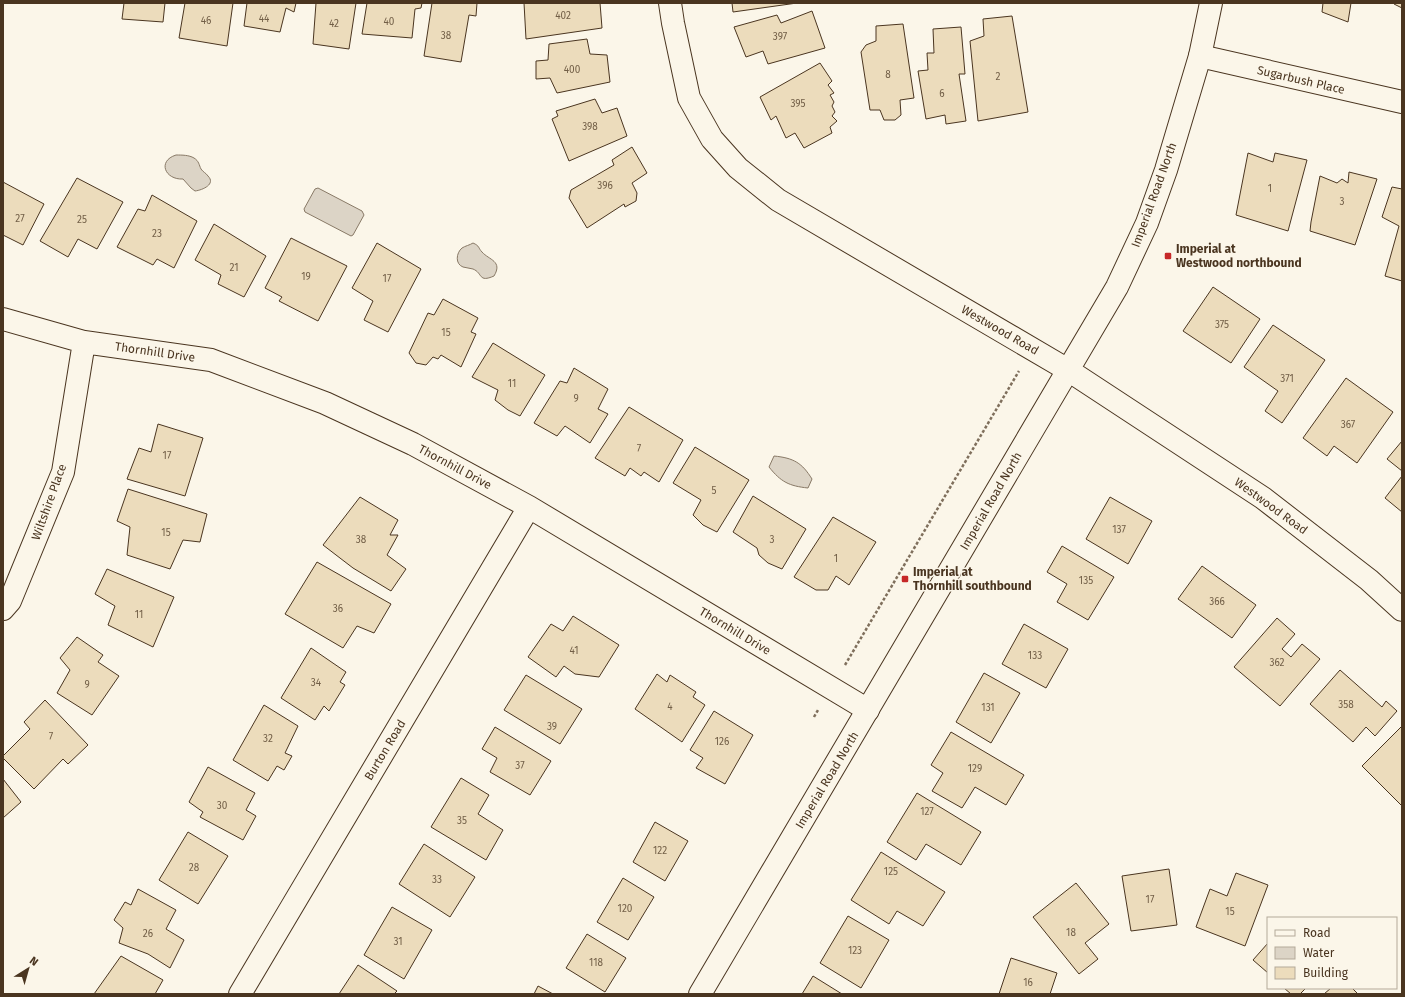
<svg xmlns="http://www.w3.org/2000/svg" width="1405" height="997" viewBox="0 0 1405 997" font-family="'Fira Sans',sans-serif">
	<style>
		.water { fill: #dcd4c6; stroke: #887966 }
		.building { fill: #ecdcbc; stroke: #4a3520 }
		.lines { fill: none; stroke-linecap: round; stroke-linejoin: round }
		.minor-casing { stroke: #4a3520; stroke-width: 24 }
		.tertiary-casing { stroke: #4a3520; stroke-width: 24 }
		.path { stroke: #7f6f5c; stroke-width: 2.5; stroke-dasharray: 3 2; stroke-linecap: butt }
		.minor { stroke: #fbf6e9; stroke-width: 22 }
		.tertiary { stroke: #fbf6e9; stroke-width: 22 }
		.poi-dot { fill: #c62828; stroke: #fbf6e9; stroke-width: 1.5 }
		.labels { text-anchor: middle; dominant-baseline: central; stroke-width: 3; stroke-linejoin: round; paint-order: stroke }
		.number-label { font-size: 10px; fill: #725f47 }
		.street-label { font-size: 12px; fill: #4a3520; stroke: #fbf6e9 }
		.poi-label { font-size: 12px; font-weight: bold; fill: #4a3520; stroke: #fbf6e9; text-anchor: start }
	</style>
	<rect width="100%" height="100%" fill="#fbf6e9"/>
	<path class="water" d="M176,155C182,155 189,155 194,158C199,161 199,165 201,169C203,172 206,173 208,176C216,184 203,190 195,191L191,188L183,179C165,180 157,161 176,155Z
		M318,188L362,211L364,215L353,235L351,236L305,212L304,209L315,189Z
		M473,243C480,246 478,248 482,252C489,260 503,261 494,276C478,283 483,273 473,269C470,268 466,268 463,267C455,264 456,253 462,248C465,246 470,245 473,243Z
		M774,456C794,458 802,463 812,479L808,488C789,486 781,482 769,467Z"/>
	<path class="building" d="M124,3H165L163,22L122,19Z
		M185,3H233L227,46L179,38Z
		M247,3H296L294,12L286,8L280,32L244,26Z
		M316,3H356L349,49L313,44Z
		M367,3H422L421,8L415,9L412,38L362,34Z
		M432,3H477L476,16L469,15L461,62L424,56Z
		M524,3H600L602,28L526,39Z
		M732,3H797L733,12Z
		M1323,3H1351L1348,22L1322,12Z
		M1394,3H1402V8L1394,4Z
		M812,11L825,48L768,64L763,51L746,57L734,27L777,15L781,23Z
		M1012,16L1028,112L978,121L970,41L984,36L983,19Z
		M903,24L914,98L900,100L901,115L895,120H884L880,110H870L861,52L866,45L876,41V26Z
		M961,27L965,74H959L966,121L946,124L945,115L926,119L918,71L928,70L927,53H934L933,29Z
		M587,39L590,54L607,55L610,82L557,93L550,78L536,79V61L548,60L549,44Z
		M820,63L832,81L828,85L834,93L830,95L834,102L832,106L835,112L832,116L837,121L830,127L832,133L804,148L795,133L786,138L776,116L771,120L760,97Z
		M595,99L602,113L617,108L627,136L569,161L552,119L558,116L556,111Z
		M632,147L647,173L632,183L637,193L636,201L625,207L624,204L587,228L569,198L571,190L614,165L612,160Z
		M1248,153L1273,162L1275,153L1307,160L1288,231L1236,215Z
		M1349,172L1377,179L1355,245L1310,231L1311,222L1320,176L1337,183L1342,179L1348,183Z
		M77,178L123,202L97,249L78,239L68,257L40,241Z
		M3,182L44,204L23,245L3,235Z
		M1392,187L1402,189V281L1385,276L1399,226L1382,217Z
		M152,195L197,221L174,268L157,259L153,265L117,247L138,209L145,211Z
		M214,224L266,256L244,297L218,284L221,275L195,260Z
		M291,238L347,266L318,321L279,301L282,297L265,288Z
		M377,243L421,269L388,332L364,320L373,301L352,288Z
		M1213,287L1260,319L1231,363L1183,331Z
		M443,299L478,318L471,332L476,334L461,367L441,355L438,359L433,357L426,365L416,363L409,353L428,313L434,315Z
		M1273,325L1325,360L1282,423L1265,411L1278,391L1244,367Z
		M493,343L545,375L520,416L508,410L495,400L498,390L472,377Z
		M574,368L608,389L598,409L608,414L590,443L565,426L557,436L534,423L560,381L567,383Z
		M1346,378L1393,412L1357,463L1334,446L1327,456L1303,438Z
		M629,407L683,440L659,482L644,472L641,476L630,468L625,476L595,458Z
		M158,424L203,438L185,496L127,479L139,448L151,452Z
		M1402,441V471L1387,459Z
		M695,447L749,480L717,532L703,525L693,515L701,500L673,483Z
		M1402,476V512L1385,498Z
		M128,489L207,514L200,542L183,540L170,569L127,555L130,527L117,521Z
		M753,496L806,529L782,569L768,563L759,555L757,548L733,532Z
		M360,497L398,520L390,535H398L387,555L406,569L391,591L353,568L323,545Z
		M1110,497L1152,521L1128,564L1086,539Z
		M833,517L876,542L849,585L836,576L828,590H816L794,577Z
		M1062,546L1114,577L1088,620L1057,602L1067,584L1047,572Z
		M317,562L391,604L374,633L357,626L343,648L285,614Z
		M1202,566L1256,605L1232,638L1178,599Z
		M107,569L174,597L153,647L108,625L115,606L95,594Z
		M573,616L619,645L599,677L575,674L564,666L556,677L528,657L551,624L563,631Z
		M1277,618L1295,634L1282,649L1291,657L1302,644L1320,659L1280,706L1234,667Z
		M1024,624L1068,649L1046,688L1002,664Z
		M77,637L103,655L98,662L119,676L92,715L57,693L70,670L60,658Z
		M311,648L346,672L340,682L345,685L329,711L324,706L315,720L281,698Z
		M1340,670L1382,707L1386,701L1397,711L1375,736L1366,727L1353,742L1310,704Z
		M984,673L1020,693L991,743L956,722Z
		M657,674L667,682L670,675L696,692L693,697L705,705L682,742L635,709Z
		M526,675L582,709L560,744L504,710Z
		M45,700L88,745L68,764L63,759L34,789L3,758V756L30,729L24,722Z
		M264,705L298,726L285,753L292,756L284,770L277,766L268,781L233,760Z
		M714,711L753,735L725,784L696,768L703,758L690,750Z
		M1402,726V806L1362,766Z
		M495,727L551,761L530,795L490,772L497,758L482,749Z
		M951,732L1024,775L1006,805L975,787L962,808L932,791L943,773L931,765Z
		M208,767L255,793L246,810L256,816L243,840L200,817L203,812L189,802Z
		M461,778L489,795L478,814L503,830L486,860L431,827Z
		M3,779L21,802L3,818Z
		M917,793L981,832L961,865L926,844L916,860L887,842Z
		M655,822L688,841L665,881L633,862Z
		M188,832L228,856L198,904L159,880Z
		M424,844L475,877L450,917L399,884Z
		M881,852L945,892L923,926L897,911L889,924L851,900Z
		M1169,869L1177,925L1131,931L1122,876Z
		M1236,873L1268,885L1245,946L1196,927L1210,889L1227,896Z
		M623,878L654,897L628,940L597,922Z
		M1076,883L1109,924L1085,943L1098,959L1079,974L1033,917Z
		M138,889L176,910L166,929L184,940L170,968L148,954L119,943L123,928L114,920L125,902L131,905Z
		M392,907L432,930L404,979L364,955Z
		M848,916L889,940L861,988L820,963Z
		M587,934L626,958L605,992L566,968Z
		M1268,943V973L1253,960Z
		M121,956L163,980L155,994H94Z
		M1011,958L1057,973L1050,994H999Z
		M358,965L397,991L394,994H339Z
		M813,976L842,994H802Z
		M538,986L553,994H534Z
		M1284,988H1306L1300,994H1291Z
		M1331,988H1352L1358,994H1324Z"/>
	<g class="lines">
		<g class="minor-casing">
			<path id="minor" d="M670,3L673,23L689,98L712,139L738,168L778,200L1068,370
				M1200,56L1402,102
				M3,319L84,342L211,360L325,403L413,444L529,507L868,710
				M3,609L10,601L63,472L84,342
				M240,994L529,507"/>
		</g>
		<g class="tertiary-casing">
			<path id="tertiary" d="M1068,370L1263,498L1369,580L1402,610
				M700,994L1117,287L1147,223L1166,170L1200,56L1211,3"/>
		</g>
		<path class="path" d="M845,665L1019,371
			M814,717L818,710"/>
		<use href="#minor" class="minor"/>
		<use href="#tertiary" class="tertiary"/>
	</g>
	<g class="poi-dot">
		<rect x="1164" y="252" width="8" height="8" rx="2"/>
		<rect x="901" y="575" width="8" height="8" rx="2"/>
	</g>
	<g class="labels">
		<g class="number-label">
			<text x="563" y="16">402</text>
			<text x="264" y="19">44</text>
			<text x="206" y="21">46</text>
			<text x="389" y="22">40</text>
			<text x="334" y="24">42</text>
			<text x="446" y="36">38</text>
			<text x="780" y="37">397</text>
			<text x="572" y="70">400</text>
			<text x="888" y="75">8</text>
			<text x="998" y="77">2</text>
			<text x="942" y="94">6</text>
			<text x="798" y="104">395</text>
			<text x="590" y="127">398</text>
			<text x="605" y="186">396</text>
			<text x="1270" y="189">1</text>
			<text x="1342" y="202">3</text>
			<text x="20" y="219">27</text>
			<text x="82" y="220">25</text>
			<text x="157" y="234">23</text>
			<text x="234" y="268">21</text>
			<text x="306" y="277">19</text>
			<text x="387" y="279">17</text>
			<text x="1222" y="325">375</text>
			<text x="446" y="333">15</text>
			<text x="1287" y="379">371</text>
			<text x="512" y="384">11</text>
			<text x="576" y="399">9</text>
			<text x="1348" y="425">367</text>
			<text x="639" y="449">7</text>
			<text x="167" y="456">17</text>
			<text x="714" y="491">5</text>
			<text x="1119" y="530">137</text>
			<text x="166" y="533">15</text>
			<text x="361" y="540">38</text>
			<text x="772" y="540">3</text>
			<text x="836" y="559">1</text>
			<text x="1086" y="581">135</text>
			<text x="1217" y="602">366</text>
			<text x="338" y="609">36</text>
			<text x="139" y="615">11</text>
			<text x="574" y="651">41</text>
			<text x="1035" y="656">133</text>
			<text x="1277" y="663">362</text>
			<text x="316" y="683">34</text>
			<text x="87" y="685">9</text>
			<text x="1346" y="705">358</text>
			<text x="670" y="707">4</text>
			<text x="988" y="708">131</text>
			<text x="552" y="727">39</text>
			<text x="51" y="737">7</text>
			<text x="268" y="739">32</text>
			<text x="722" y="742">126</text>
			<text x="520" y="766">37</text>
			<text x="975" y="769">129</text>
			<text x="222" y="806">30</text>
			<text x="927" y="812">127</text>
			<text x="462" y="821">35</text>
			<text x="660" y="851">122</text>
			<text x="194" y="868">28</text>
			<text x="891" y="872">125</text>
			<text x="437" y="880">33</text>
			<text x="1150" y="900">17</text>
			<text x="625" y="909">120</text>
			<text x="1230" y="912">15</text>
			<text x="1071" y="933">18</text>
			<text x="148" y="934">26</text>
			<text x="398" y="942">31</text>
			<text x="855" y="951">123</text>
			<text x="596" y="963">118</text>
			<text x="1028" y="983">16</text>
		</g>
		<g class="street-label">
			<text transform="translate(1301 80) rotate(13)">Sugarbush Place</text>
			<text transform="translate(1154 195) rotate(-70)">Imperial Road North</text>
			<text transform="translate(1000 330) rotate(30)">Westwood Road</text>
			<text transform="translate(155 352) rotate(8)">Thornhill Drive</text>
			<text transform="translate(455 467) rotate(28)">Thornhill Drive</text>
			<text transform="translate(991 501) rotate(-60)">Imperial Road North</text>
			<text transform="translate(49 502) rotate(-70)">Wiltshire Place</text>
			<text transform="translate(1271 506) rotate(36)">Westwood Road</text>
			<text transform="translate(735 631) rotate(31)">Thornhill Drive</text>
			<text transform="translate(385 750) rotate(-59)">Burton Road</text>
			<text transform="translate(827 780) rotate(-59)">Imperial Road North</text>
		</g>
		<g class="poi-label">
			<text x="1176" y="249">Imperial at<tspan x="1176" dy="14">Westwood northbound</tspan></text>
			<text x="913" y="572">Imperial at<tspan x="913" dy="14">Thornhill southbound</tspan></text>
		</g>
	</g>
	<rect width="1405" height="997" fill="none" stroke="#4a3520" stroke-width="8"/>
	<rect x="1267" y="917" width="130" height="72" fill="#fbf6e9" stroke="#b4a999"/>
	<rect x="1275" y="930" width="20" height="6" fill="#fbf6e9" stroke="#b4a999"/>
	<text x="1303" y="937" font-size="12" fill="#4a3520">Road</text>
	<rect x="1275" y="947" width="20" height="12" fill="#dcd4c6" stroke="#b4a999"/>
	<text x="1303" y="957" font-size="12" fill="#4a3520">Water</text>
	<rect x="1275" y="967" width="20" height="12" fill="#ecdcbc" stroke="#b4a999"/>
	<text x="1303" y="977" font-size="12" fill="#4a3520">Building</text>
	<g transform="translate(28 969) rotate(37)" stroke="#fbf6e9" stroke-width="3" paint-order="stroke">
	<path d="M0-3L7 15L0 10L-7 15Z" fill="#4a3520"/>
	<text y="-6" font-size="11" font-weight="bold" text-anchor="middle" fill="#4a3520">N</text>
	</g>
</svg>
